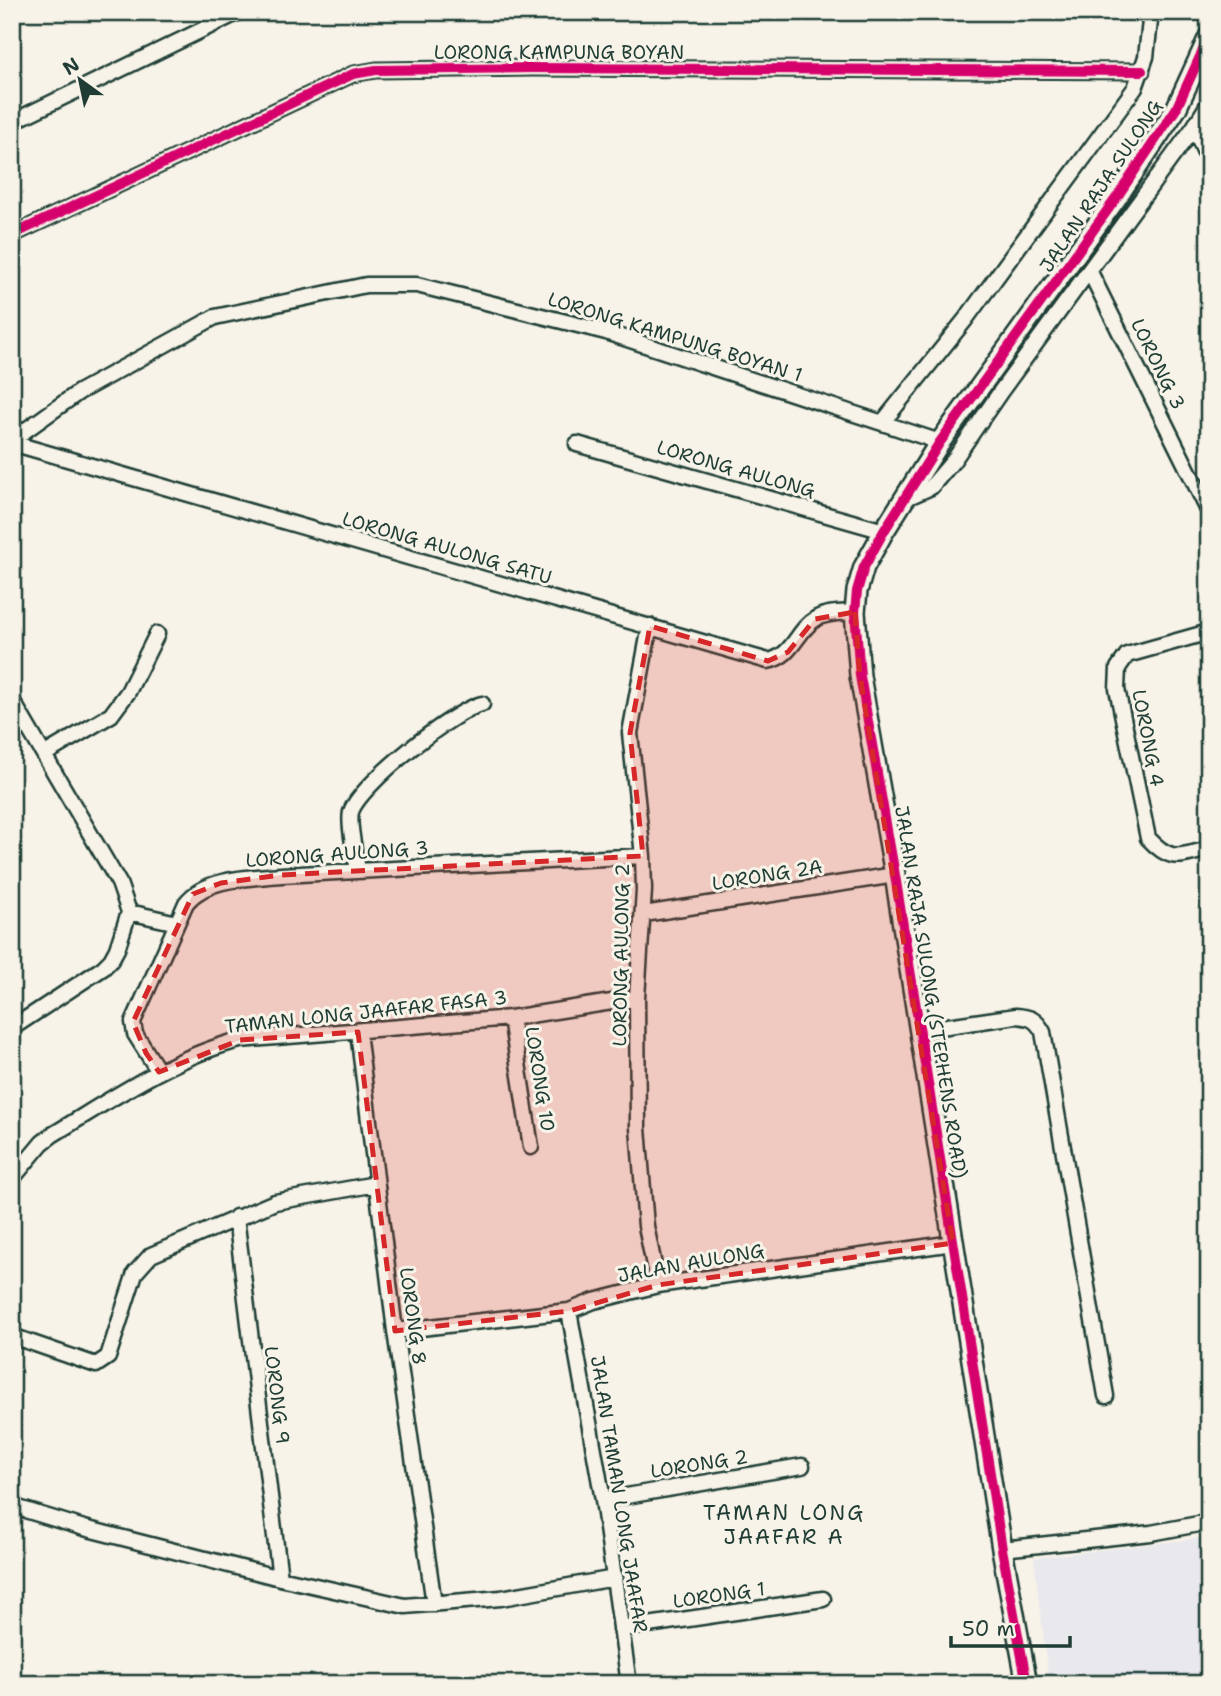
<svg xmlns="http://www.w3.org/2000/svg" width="1221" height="1696" viewBox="0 0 1221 1696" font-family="'Shantell Sans',sans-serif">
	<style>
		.built { fill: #e9e8ed }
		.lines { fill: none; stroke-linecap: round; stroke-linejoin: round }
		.minor-casing { stroke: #1f3d34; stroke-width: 19 }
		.tertiary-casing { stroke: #1f3d34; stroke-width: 24 }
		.minor { stroke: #f7f3e8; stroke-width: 14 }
		.tertiary { stroke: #f7f3e8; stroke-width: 19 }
		.cycleway-casing { stroke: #f7f3e8; stroke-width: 15 }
		.cycleway { stroke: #d6006c; stroke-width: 10 }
		.marked { fill: #d62828; fill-opacity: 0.2; stroke: #d62828; stroke-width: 5; stroke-dasharray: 14 9; stroke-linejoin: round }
		.labels { text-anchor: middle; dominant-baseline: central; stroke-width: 6; stroke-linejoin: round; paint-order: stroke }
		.street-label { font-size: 19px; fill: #1f3d34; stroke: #f7f3e8 }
		.neighbourhood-label { font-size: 21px; letter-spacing: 2px; fill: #1f3d34; stroke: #f7f3e8 }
	</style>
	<rect width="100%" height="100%" fill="#f7f3e8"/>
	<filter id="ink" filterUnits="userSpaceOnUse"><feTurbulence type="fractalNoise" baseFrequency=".0143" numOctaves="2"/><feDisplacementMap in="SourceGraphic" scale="14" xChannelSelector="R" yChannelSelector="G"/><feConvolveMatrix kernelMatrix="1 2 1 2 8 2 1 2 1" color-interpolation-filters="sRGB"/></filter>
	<g filter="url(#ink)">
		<path class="built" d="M1209,1537V1684H1049L1034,1558Z"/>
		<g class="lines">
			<g class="minor-casing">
				<path id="minor" d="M12,122L239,12
					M1194,127L1209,162
					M12,235L353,74L376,70L532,68L1142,71
					M1090,272L1209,512
					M883,422L965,320L1135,88L1146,57L1151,12
					M12,440L79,392L215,317L366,285H417L606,332L940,442
					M12,443L768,661C794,656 796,630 817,618C828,612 842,613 855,612
					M577,444L884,531
					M906,498L931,487L953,461L1001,391L1194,127L1209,103
					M650,626L630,733L643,856L644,890L637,998L638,1128L646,1226L658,1285
					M1209,632L1127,655L1118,668L1117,689L1148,838C1171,863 1179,856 1209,849
					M12,700L119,883L129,912L117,949L111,960L103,968L12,1028
					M45,754L111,715L128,692L157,634
					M358,871C356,857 348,825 351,812C359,785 454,710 482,704
					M129,912L177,923
					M644,914L895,875
					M511,1018L531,1147
					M920,1030L1016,1016C1030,1017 1036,1019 1043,1032L1106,1396
					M358,1032L395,1331L434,1604
					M159,1072L135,1034L133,1022L186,903C206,877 251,878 281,875L643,856
					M12,1179L42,1143L52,1135C112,1099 172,1057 240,1040L511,1018L637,998
					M236,1217L280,1578
					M569,1311L603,1500L629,1684
					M395,1331L569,1311L594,1301L658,1285L953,1243
					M12,1336L96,1365L108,1357L135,1273L151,1255L275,1202L376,1184
					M603,1500L802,1466
					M12,1506L84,1528L280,1578L405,1606L501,1598L615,1578
					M1002,1549L1151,1533L1209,1522
					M621,1629L823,1599"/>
			</g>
			<g class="tertiary-casing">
				<path id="tertiary" d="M1027,1684L1002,1549L895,875L860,676L855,612L857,591L864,567L884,531L940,442L1117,197L1176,109L1209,37"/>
			</g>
			<use href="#minor" class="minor"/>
			<use href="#tertiary" class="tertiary"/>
			<g class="cycleway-casing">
				<path id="cycleway" d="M12,235L353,74L376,70L532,68L1142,71
					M1027,1684L1002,1549L895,875L860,676L855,612L857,591L864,567L884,531L940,442L1117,197L1176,109L1209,37"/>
			</g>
			<use href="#cycleway" class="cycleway"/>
		</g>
	</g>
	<path class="marked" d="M855,612L860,676L953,1243L658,1285L569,1311L395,1331L358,1032L240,1040L159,1072L146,1053L133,1022L193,894L221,883L281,875L643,856L630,733L650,626L768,661L788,652L815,619Z"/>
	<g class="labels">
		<g class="street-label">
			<text x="559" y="52">LORONG KAMPUNG BOYAN</text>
			<text transform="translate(1101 186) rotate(-56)">JALAN RAJA SULONG</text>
			<text transform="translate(675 337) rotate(17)">LORONG KAMPUNG BOYAN 1</text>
			<text transform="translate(1158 364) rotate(64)">LORONG 3</text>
			<text transform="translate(736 469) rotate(16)">LORONG AULONG</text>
			<text transform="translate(447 548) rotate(16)">LORONG AULONG SATU</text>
			<text transform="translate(1148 738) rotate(79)">LORONG 4</text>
			<text transform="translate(337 854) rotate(-4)">LORONG AULONG 3</text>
			<text transform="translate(767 875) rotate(-9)">LORONG 2A</text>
			<text transform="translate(621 955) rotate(-89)">LORONG AULONG 2</text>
			<text transform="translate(931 992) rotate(81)">JALAN RAJA SULONG (STEPHENS ROAD)</text>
			<text transform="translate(366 1012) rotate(-6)">TAMAN LONG JAAFAR FASA 3</text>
			<text transform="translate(540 1079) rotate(81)">LORONG 10</text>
			<text transform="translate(691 1263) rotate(-10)">JALAN AULONG</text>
			<text transform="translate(413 1316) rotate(82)">LORONG 8</text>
			<text transform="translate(277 1395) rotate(83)">LORONG 9</text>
			<text transform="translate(699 1464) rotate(-9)">LORONG 2</text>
			<text transform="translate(619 1494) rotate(81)">JALAN TAMAN LONG JAAFAR</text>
			<text transform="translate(719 1595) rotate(-8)">LORONG 1</text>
		</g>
		<g class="neighbourhood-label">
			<text x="784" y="1513">TAMAN LONG<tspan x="784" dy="24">JAAFAR A</tspan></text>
		</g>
	</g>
	<rect width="1221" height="1696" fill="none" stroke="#f7f3e8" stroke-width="42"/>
	<rect x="21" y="21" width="1179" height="1654" fill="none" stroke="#1f3d34" stroke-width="2.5" filter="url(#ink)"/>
	<g transform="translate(80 80) rotate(327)" stroke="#f7f3e8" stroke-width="5" paint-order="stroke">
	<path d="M0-5L12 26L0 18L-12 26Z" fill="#1f3d34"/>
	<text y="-10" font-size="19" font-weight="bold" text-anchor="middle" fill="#1f3d34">N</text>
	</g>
	<path d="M951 1636v10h119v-10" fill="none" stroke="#1f3d34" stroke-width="3.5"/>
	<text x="962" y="1636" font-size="21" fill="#1f3d34" stroke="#f7f3e8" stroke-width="5" paint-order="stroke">50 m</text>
</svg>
